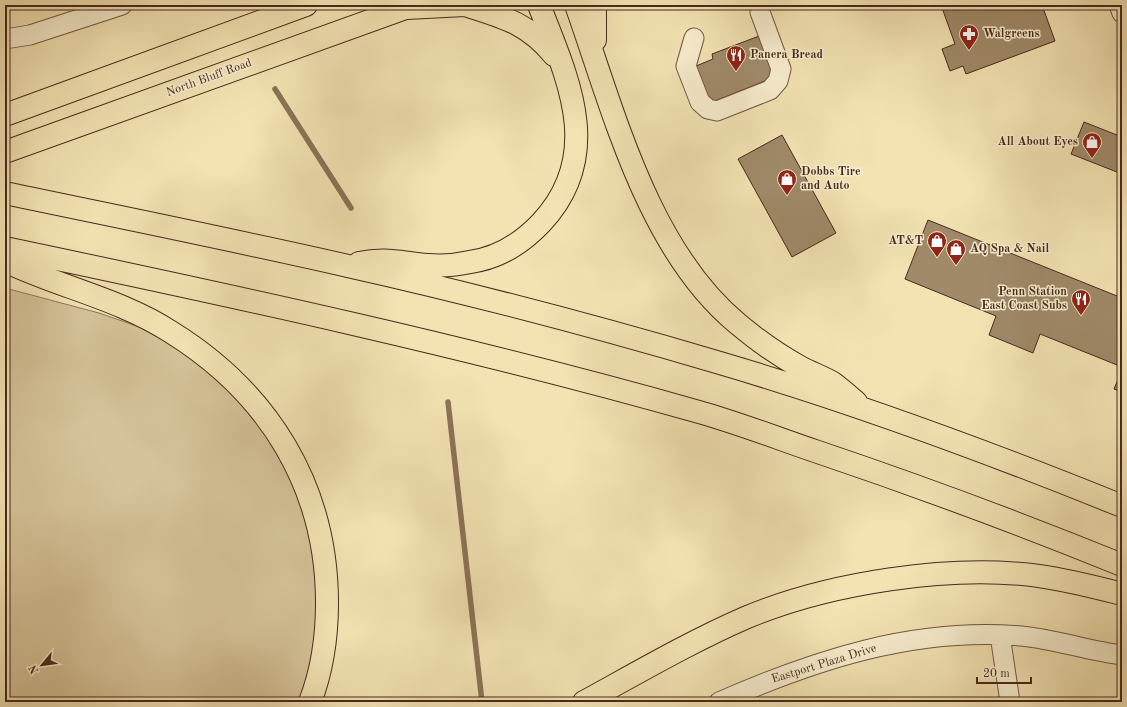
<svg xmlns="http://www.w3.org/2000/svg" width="1127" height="707" viewBox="0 0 1127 707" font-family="'Old Standard TT',serif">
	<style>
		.green { fill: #d6c399; stroke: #8e765a }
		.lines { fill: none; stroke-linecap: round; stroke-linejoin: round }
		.stream { stroke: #8b7357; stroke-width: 5.5 }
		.building { fill: #a08a6a; stroke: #47291b }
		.minor-casing { stroke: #725841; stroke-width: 21 }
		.major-casing { stroke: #47291b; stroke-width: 24 }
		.highway-casing { stroke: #47291b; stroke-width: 24 }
		.minor { stroke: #f7edce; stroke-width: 19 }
		.major { stroke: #f3e3b3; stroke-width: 22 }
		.highway { stroke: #f3e3b3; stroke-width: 22 }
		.labels { text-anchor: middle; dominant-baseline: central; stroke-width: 3; stroke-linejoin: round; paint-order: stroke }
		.poi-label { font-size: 12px; font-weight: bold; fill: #47291b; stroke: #f7edce; text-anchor: start }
		.street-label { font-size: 12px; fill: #47291b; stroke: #f7edce }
	</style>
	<rect width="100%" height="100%" fill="#f3e3b3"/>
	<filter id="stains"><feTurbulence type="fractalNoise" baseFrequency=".005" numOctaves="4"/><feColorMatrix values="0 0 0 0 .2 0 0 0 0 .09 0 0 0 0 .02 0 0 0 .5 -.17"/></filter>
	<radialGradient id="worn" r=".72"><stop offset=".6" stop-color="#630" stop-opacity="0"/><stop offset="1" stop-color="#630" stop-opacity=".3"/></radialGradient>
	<path class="green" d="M5,288L99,313L151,331L195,358L240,395L293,479L313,542L321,588L316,652L302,702H5Z"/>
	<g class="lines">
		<path class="stream" d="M275,89L351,208
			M448,402L482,702"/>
	</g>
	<path class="building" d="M941,5H1042L1055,41L966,74L963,66L950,71L942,49L955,44Z
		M759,36L775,77L710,103L696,66L713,59L712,54Z
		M1084,122L1122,137V174L1071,154Z
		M782,135L836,233L792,257L738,159Z
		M928,220L1122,298V367L1040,334L1033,353L989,335L996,316L905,279Z
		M1122,370V392L1114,389Z"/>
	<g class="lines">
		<g class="minor-casing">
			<path id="minor" d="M1119,5L1122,13
				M694,38L686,66L700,102L708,109L717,111L770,90L778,81L781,69L760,12
				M5,39L30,35L122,5
				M1000,635L1010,702
				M719,702C815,660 914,627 1021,636C1055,639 1088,651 1122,655"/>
		</g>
		<g class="major-casing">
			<path id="major" d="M5,115L306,5
				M5,152L414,5"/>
		</g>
		<g class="highway-casing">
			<path id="highway" d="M465,5C503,17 528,23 554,55
				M576,5C614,112 648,250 738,324C757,340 778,355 800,367C811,373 823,377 833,383C841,389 849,396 856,402
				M595,5V40
				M407,8L464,5
				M5,193C119,217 234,240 348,266C473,294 598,327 720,363C856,403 991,453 1122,506
				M5,248C238,297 470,347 699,412C738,423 777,438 815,451C919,486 1021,524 1122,565
				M5,261C59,287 120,299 171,332C269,393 327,487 327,603C327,636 322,671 310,702
				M359,263C387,257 401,263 428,265C442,266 457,265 470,262C499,258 521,244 541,223C605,155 568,79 539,5
				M584,702C637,673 690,642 745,618C828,583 950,564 1039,576C1067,580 1095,587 1122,594"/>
		</g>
		<use href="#minor" class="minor"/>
		<use href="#major" class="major"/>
		<use href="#highway" class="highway"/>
	</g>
	<defs>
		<g id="pharmacy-pin" transform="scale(1)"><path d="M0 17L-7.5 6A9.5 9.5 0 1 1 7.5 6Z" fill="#8f2418" stroke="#f7edce"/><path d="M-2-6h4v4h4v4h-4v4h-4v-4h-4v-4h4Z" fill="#fff"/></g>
		<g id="restaurant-pin" transform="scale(1)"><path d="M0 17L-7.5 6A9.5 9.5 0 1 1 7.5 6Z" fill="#8f2418" stroke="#f7edce"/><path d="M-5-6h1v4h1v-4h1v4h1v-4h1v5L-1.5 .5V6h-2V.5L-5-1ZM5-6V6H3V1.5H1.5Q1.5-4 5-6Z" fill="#fff"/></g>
		<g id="shop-pin" transform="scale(1)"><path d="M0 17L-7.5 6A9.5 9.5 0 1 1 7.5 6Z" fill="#8f2418" stroke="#f7edce"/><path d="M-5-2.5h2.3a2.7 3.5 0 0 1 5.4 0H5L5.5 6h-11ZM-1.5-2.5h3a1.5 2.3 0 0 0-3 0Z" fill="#fff"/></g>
	</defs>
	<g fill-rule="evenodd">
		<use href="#pharmacy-pin" x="969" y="34"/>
		<use href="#restaurant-pin" x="736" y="55"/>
		<use href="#shop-pin" x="1092" y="142"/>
		<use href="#shop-pin" x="787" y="179"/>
		<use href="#shop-pin" x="937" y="241"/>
		<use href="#shop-pin" x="956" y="249"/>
		<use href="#restaurant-pin" x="1081" y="299"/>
	</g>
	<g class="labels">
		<g class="poi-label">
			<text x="983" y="34">Walgreens</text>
			<text x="750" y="55">Panera Bread</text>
			<text x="1078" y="142" text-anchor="end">All About Eyes</text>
			<text x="801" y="172">Dobbs Tire<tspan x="801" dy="14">and Auto</tspan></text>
			<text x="923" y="241" text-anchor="end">AT&amp;T</text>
			<text x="970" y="249">AQ Spa &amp; Nail</text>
			<text x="1067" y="292" text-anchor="end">Penn Station<tspan x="1067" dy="14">East Coast Subs</tspan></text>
		</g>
		<g class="street-label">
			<text transform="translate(209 78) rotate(-20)">North Bluff Road</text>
			<text transform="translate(824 664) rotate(-17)">Eastport Plaza Drive</text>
		</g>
	</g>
	<rect width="1127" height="707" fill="none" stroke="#f3e3b3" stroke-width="20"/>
	<rect x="6" y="6" width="1115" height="695" fill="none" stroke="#47291b" stroke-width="2"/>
	<rect x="10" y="10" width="1107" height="687" fill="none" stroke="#47291b"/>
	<g transform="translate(42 665) rotate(241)" stroke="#f7edce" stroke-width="3" paint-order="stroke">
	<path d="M0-3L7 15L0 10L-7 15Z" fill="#47291b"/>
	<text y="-6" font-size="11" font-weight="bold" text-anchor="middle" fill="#47291b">N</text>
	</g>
	<path d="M977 677v6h54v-6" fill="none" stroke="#47291b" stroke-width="2"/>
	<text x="983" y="677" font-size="12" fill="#47291b" stroke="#f7edce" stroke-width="3" paint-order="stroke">20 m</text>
	<rect width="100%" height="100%" filter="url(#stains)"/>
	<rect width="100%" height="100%" fill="url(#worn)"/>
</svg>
